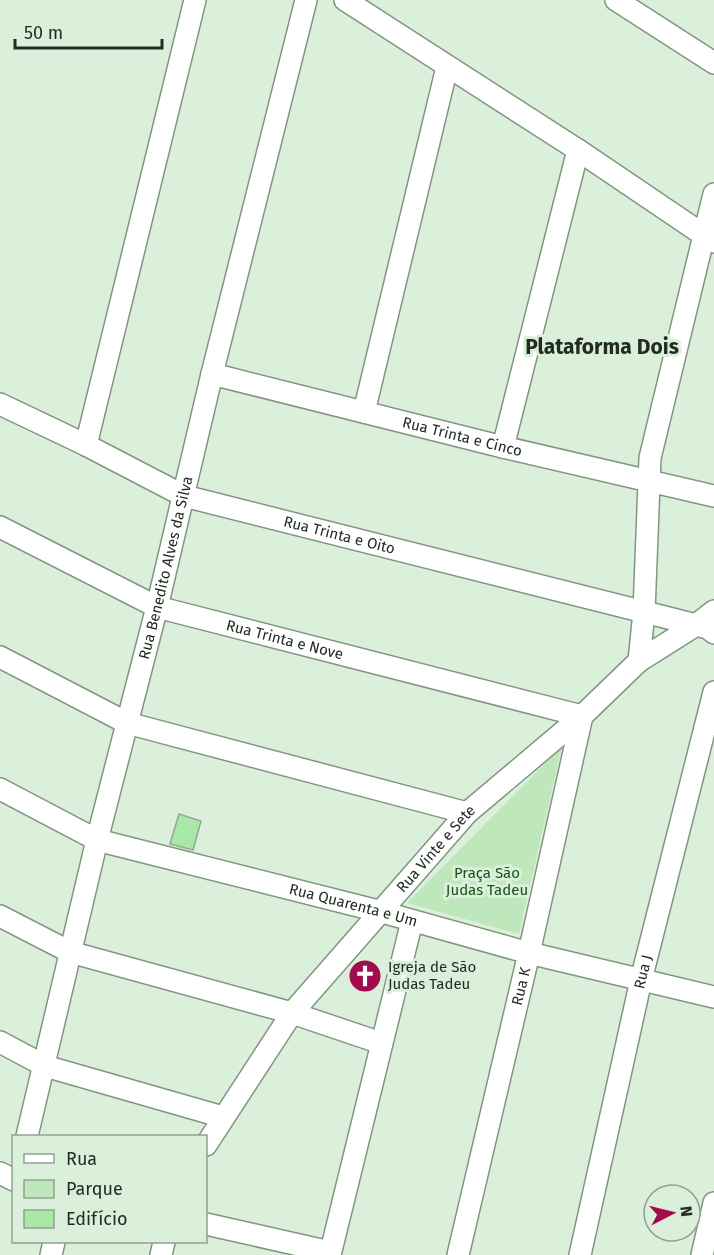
<svg xmlns="http://www.w3.org/2000/svg" width="714" height="1255" viewBox="0 0 714 1255" font-family="'Fira Sans',sans-serif">
	<style>
		.green { fill: #bee8bb }
		.building { fill: #aae8a7; stroke: #95a894; stroke-width: 1.5 }
		.lines { fill: none; stroke-linecap: round; stroke-linejoin: round }
		.street-casing { stroke: #829581; stroke-width: 24 }
		.street { stroke: #fff; stroke-width: 21 }
		.labels { text-anchor: middle; dominant-baseline: central; stroke-width: 6; stroke-linejoin: round; paint-order: stroke }
		.street-label { font-size: 15px; fill: #232b23; stroke: #dbf0da }
		.park-label { font-size: 15px; fill: #165318; stroke: #dbf0da }
		.poi-label { font-size: 15px; fill: #232b23; stroke: #dbf0da; text-anchor: start }
		.district-label { font-size: 21px; font-weight: bold; fill: #232b23; stroke: #dbf0da }
	</style>
	<rect width="100%" height="100%" fill="#dbf0da"/>
	<path class="green" d="M562,746L519,934L407,903Z"/>
	<path class="building" d="M179,814L201,821L193,850L170,844Z"/>
	<g class="lines">
		<g class="street-casing">
			<g id="street">
				<path d="M345,0L578,150L714,242"/>
				<path d="M616,0L714,63"/>
				<path id="s1" d="M212,374L503,447L714,496"/>
				<path id="s2" d="M0,404L86,445L184,496L708,628L714,633"/>
				<path d="M364,412L447,67"/>
				<path d="M86,445L195,0"/>
				<path d="M503,447L578,150"/>
				<path id="s3" d="M0,527L157,607L582,716"/>
				<path d="M0,657L127,723L467,813"/>
				<path d="M639,661L644,612L650,458L714,194"/>
				<path id="s4" d="M0,789L97,840L382,912L529,953L714,997"/>
				<path d="M0,916L70,952L292,1013L381,1043"/>
				<path d="M0,1042L45,1066L223,1117"/>
				<path id="s5" d="M27,1136L97,840L157,607L212,374L306,0"/>
				<path id="s6" d="M206,1145L292,1013L467,813L582,716L639,661L696,625L714,611"/>
				<path d="M0,1173L14,1180"/>
				<path d="M206,1224L330,1252"/>
				<path d="M51,1255L54,1242"/>
				<path d="M161,1255L164,1242"/>
				<path d="M330,1255L412,921"/>
				<path id="s7" d="M458,1255L529,953L582,716"/>
				<path id="s8" d="M580,1255L641,980L714,692"/>
				<path d="M702,1255L714,1203"/>
			</g>
		</g>
		<use href="#street" class="street"/>
	</g>
	<defs>
		<g id="church-disc" transform="scale(1.725)"><circle r="9.5" fill="#a20c4d" stroke="#dbf0da"/><path d="M-1.2-6h2.4v3.5h3.3v2.4h-3.3V6h-2.4V-.1h-3.3v-2.4h3.3Z" fill="#fff"/></g>
	</defs>
	<g fill-rule="evenodd">
		<use href="#church-disc" x="365" y="976"/>
	</g>
	<g class="labels">
		<g class="street-label">
			<text stroke="none"><textPath href="#s1" startOffset="258">Rua Trinta e Cinco</textPath></text>
			<text stroke="none"><textPath href="#s2" startOffset="366">Rua Trinta e Oito</textPath></text>
			<text stroke="none"><textPath href="#s5" startOffset="585">Rua Benedito Alves da Silva</textPath></text>
			<text stroke="none"><textPath href="#s3" startOffset="308">Rua Trinta e Nove</textPath></text>
			<text stroke="none"><textPath href="#s6" startOffset="376">Rua Vinte e Sete</textPath></text>
			<text stroke="none"><textPath href="#s4" startOffset="374">Rua Quarenta e Um</textPath></text>
			<text stroke="none"><textPath href="#s8" startOffset="290">Rua J</textPath></text>
			<text stroke="none"><textPath href="#s7" startOffset="276">Rua K</textPath></text>
		</g>
		<g class="park-label">
			<text x="487" y="873">Praça São<tspan x="487" dy="17">Judas Tadeu</tspan></text>
		</g>
		<g class="poi-label">
			<text x="388" y="967">Igreja de São<tspan x="388" dy="17">Judas Tadeu</tspan></text>
		</g>
		<g class="district-label">
			<text x="602" y="347">Plataforma Dois</text>
		</g>
	</g>
	<rect x="12" y="1135" width="195" height="108" fill="#dbf0da" stroke="#91a191" stroke-width="1.5"/>
	<rect x="24" y="1154" width="30" height="9" fill="#ffffff" stroke="#91a191" stroke-width="1.5"/>
	<text x="66" y="1165" font-size="18" fill="#232b23">Rua</text>
	<rect x="24" y="1180" width="30" height="18" fill="#bee8bb" stroke="#91a191" stroke-width="1.5"/>
	<text x="66" y="1195" font-size="18" fill="#232b23">Parque</text>
	<rect x="24" y="1210" width="30" height="18" fill="#aae8a7" stroke="#91a191" stroke-width="1.5"/>
	<text x="66" y="1225" font-size="18" fill="#232b23">Edifício</text>
	<g transform="translate(672 1213) rotate(83)"><circle r="28" fill="#dbf0da" stroke="#91a191" stroke-width="1.5"/>
	<path d="M0-4.5L10 22L0 15L-10 22Z" fill="#a20c4d"/>
	<text y="-9" font-size="16" font-weight="bold" text-anchor="middle" fill="#232b23">N</text>
	</g>
	<path d="M15 39v9h147v-9" fill="none" stroke="#232b23" stroke-width="3"/>
	<text x="24" y="39" font-size="18" fill="#232b23" stroke="#dbf0da" stroke-width="4.5" paint-order="stroke">50 m</text>
</svg>
